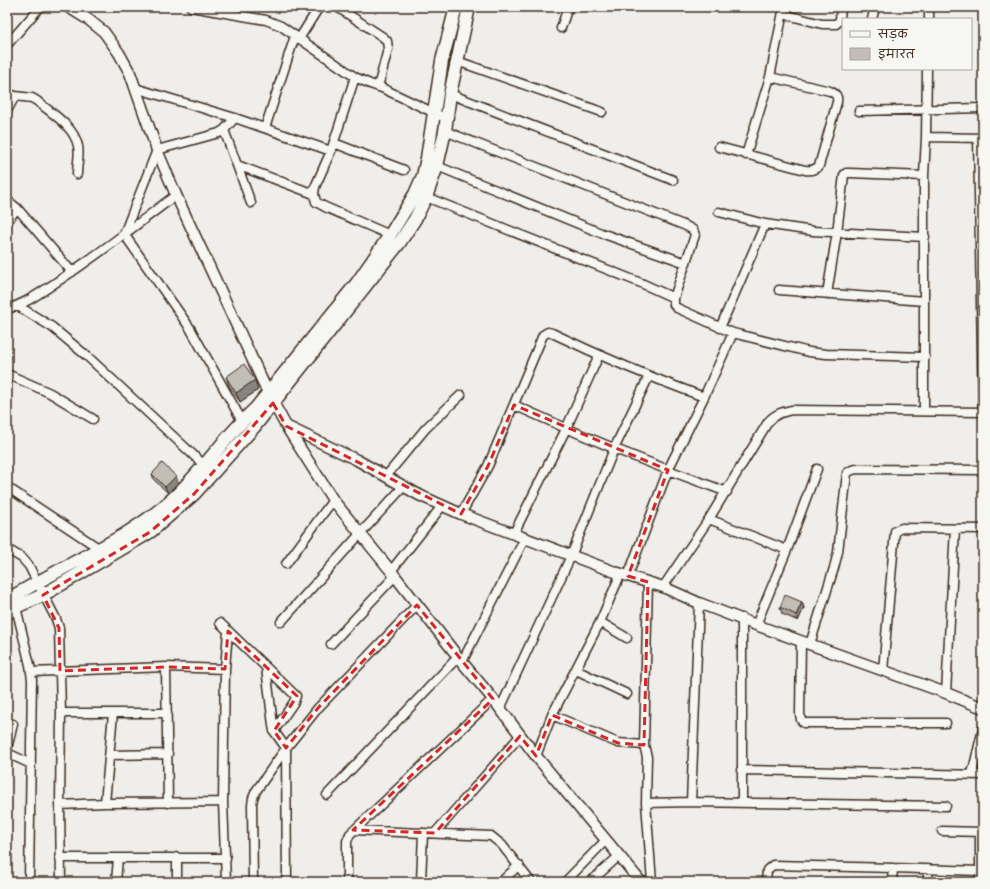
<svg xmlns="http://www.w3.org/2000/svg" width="990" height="889" viewBox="0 0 990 889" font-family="Mali,'Playpen Sans Deva',sans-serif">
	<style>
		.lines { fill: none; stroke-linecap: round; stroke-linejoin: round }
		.minor-casing { stroke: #3b2a1e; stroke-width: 11 }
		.tertiary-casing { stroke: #3b2a1e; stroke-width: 13 }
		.primary-casing { stroke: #3b2a1e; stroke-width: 15 }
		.minor { stroke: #f6f6f2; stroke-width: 8 }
		.tertiary { stroke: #f6f6f2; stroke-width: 10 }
		.primary { stroke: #f6f6f2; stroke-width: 12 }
		.wall { fill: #a7a39d; stroke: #3b2a1e }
		.shaded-wall { fill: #888480; stroke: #3b2a1e }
		.building { fill: #c2bdb7; stroke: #3b2a1e }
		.marked { fill: none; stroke: #d62828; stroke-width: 3; stroke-dasharray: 8 5; stroke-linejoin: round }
	</style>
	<rect width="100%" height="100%" fill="#efeeea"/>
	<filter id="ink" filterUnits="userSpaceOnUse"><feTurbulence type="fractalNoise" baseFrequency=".025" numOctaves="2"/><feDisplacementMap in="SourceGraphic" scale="8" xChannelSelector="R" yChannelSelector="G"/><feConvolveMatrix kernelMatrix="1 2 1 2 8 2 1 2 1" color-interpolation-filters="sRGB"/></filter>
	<g filter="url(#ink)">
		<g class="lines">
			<g class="minor-casing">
				<path id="minor" d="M191,7L266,20L281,26L355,77L370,84L382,88L447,119
					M337,7L383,37L387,41L388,49L378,87
					M783,14L822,24H836L840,20L841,7
					M872,19L875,7
					M929,19V7
					M561,28L568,7
					M299,39L319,7
					M7,45L40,7
					M457,61L602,112
					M355,77L331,151L315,187L314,194L316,202L325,207L390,235
					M135,88L235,118L331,151
					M7,93L15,96L7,111
					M450,94L673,180
					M15,96L32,98L37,101C51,113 74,126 78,146C80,154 77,165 77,174
					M859,111L983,108
					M235,118L224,130L219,133L157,150L124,234L190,328L242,421
					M265,128L295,36
					M224,130L251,203
					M445,131L686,226L693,230L695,235L674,298V305L677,308L733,333L704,397L668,470L628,576
					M926,137L983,138
					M978,138L983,412
					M334,143L404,170
					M719,147L805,170C811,171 815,170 819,166L837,102C838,96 836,94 830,91L770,77
					M746,155L770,77L784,7
					M237,165L314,194
					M437,166L601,233L686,263
					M426,197L641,283L674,298
					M7,200L17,208
					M719,212L765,224L813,231L925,237
					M7,222L17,208L72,272
					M779,290L924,301
					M827,294L837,232L844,175L846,173H850L924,176
					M18,306L52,327L88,357L204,465
					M7,309C25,304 40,293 55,283C97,256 136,225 176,195
					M720,328L765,224
					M733,333L809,352L826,354L925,357
					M7,374L50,393L93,419
					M514,405C584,437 655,466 727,492
					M924,411V176L926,137L927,69
					M387,475L426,428L461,395
					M7,487L100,549
					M461,514L488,466L543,335L548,332L552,333C602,357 652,378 704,397
					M709,519L787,550
					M514,533L566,429L599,355
					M7,549L22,558L29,566L56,619L59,628L61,713L60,805L61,882
					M286,564L333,500
					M391,571L442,506
					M648,582L644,745L647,757L646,803L652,882
					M663,587L709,519L768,422C775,414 782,412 792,410L983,412
					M16,607L30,665L32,680L29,882
					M742,618V803
					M281,622L360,534L404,486
					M600,622L627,638
					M220,623L296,696L294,702L274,731
					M756,625L787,550L817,469
					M801,641L800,714L801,720L804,723H946
					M331,644L395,576
					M810,644L834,568L838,552L847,473L852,470L857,469L983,470
					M462,662L525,538
					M166,667L168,803
					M266,668L273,725L274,731L286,748L287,882
					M576,670L627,694
					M883,671L895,531L902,528L983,529
					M31,672L166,667L225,669
					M946,693L955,529
					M500,709L571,556L614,449L649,376
					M61,713H167
					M552,715L618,743L644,745
					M7,749L13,724
					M7,753L31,764
					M110,755L168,754
					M536,756L552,715L600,622L621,573
					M741,770L983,775
					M972,774L983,729
					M327,795L458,657
					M691,802L699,603
					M105,803L113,713
					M646,803L691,802L946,806
					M60,805L105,803L223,802
					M353,830L491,836L502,845L530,881
					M942,831L983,832
					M435,833L520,736
					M177,857V882
					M60,858H226
					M116,882L118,858
					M226,882L223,802L225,669L228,631
					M253,882L252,805L253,798L256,791L286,748L318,708L417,605
					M347,882V841L350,834L493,699
					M421,882L423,833
					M501,882L519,865
					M565,882L606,840
					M590,882L619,856
					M766,882L767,870L773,865L893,868L979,871
					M892,882L893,868
					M928,882V869
					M980,882V832"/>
			</g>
			<g class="tertiary-casing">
				<path id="tertiary" d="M68,7L89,20L104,32L119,53L130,73L157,150L176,195L268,393L286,426L333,500L395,576L462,662L493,699L536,756L641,882
					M286,426L357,460L419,495L461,514L615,572L663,587L699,603L756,625L946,693L983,708"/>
			</g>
			<g class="primary-casing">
				<path id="primary" d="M7,600C45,577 84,558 122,536C138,526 155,515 169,502C201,474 224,437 256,408L357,283L390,235L415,194L423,176L427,158L442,61L456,7
					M7,613L16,607L43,595L150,532L194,494L254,427L400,242L415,219L426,197L437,166L445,131L450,94L469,7"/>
			</g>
			<use href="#minor" class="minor"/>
			<use href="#tertiary" class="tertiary"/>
			<use href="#primary" class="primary"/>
		</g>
		<path class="wall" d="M226,377L255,380L258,390L240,402L229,386Z
			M152,474L176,476L178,483L168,493L154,480Z
			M802,602L804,608L798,621L782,614L780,607Z"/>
		<path class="shaded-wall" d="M255,380L258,390L240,402L236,393Z
			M176,476L178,483L168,493L165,487Z
			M802,602L804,608L798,621L796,615Z"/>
		<path class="building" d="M244,364L255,380L236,393L226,377Z
			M162,463L176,476L165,487L152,474Z
			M785,595L802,602L796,615L780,607Z"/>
	</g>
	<path class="marked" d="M273,403L286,426L461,514L488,466L514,405L668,470L628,576L648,582L644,745L618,743L552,715L536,756L520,736L435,833L353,830L493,699L417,605L318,708L286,748L274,731L297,696L228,631L225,669L166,667L60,671L59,628L43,595L150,532L194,494Z"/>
	<rect width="990" height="889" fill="none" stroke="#f6f6f2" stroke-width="24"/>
	<rect x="12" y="12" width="966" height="865" fill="none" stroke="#3b2a1e" stroke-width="1.5" filter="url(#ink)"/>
	<rect x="842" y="18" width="130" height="52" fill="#f6f6f2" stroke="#aba49d"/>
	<rect x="850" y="31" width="20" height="6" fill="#f6f6f2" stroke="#aba49d"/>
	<text x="878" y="38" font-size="12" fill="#3b2a1e">सड़क</text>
	<rect x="850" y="48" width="20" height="12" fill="#c2bdb7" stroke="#aba49d"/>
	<text x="878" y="58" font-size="12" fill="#3b2a1e">इमारत</text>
</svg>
